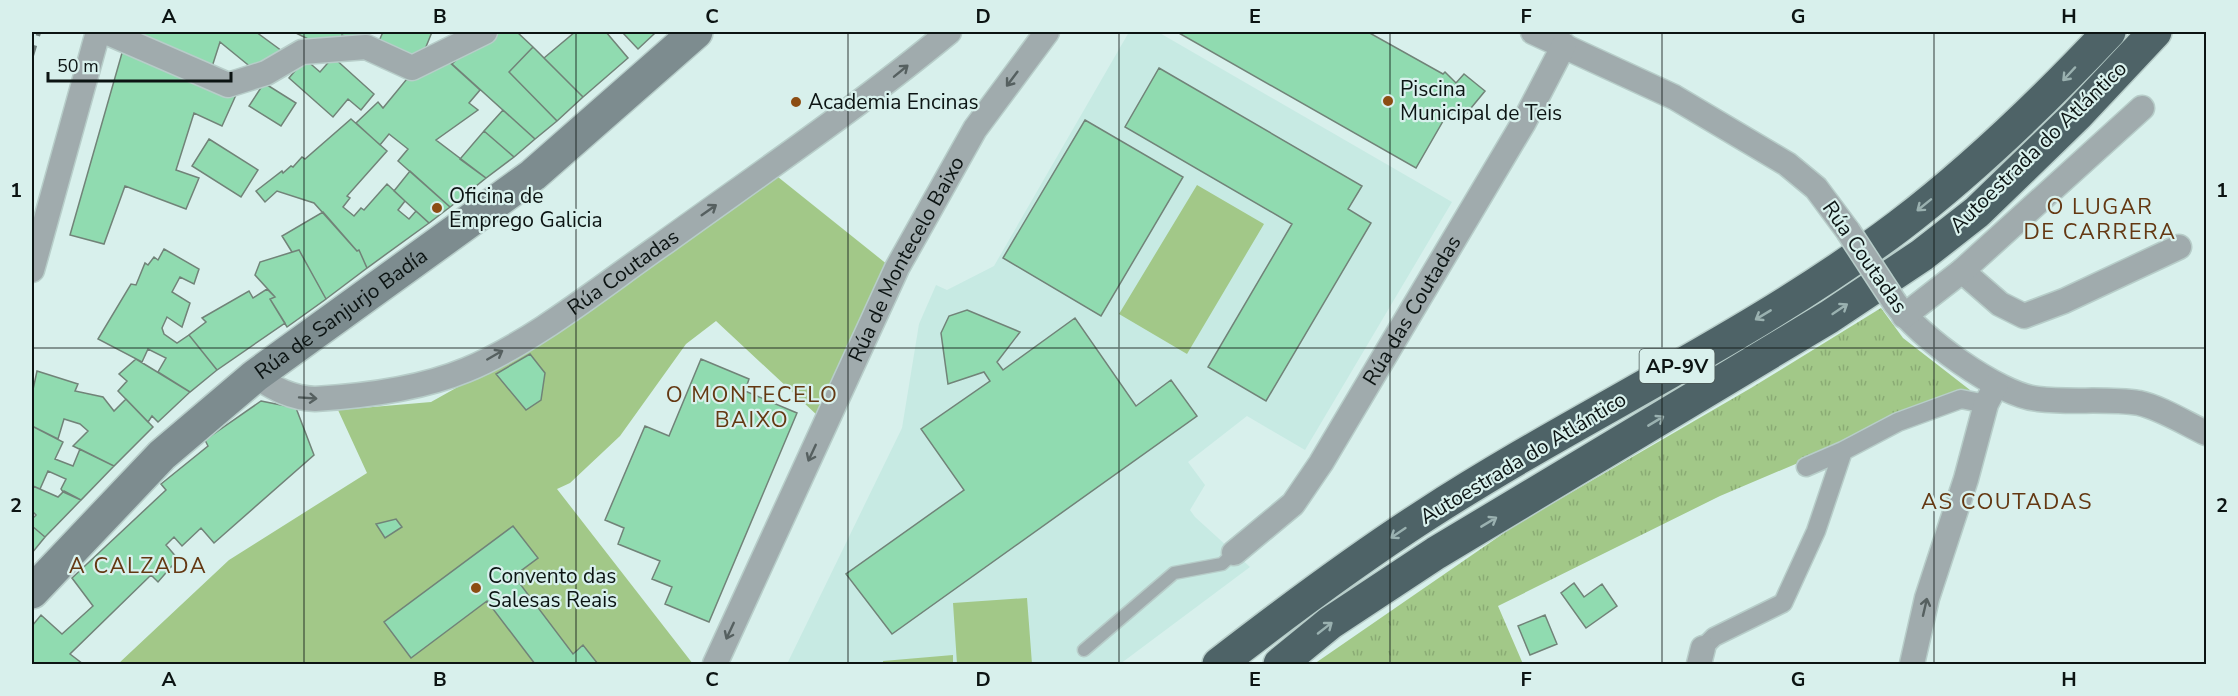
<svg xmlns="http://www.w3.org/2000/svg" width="2238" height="696" viewBox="0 0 2238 696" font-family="'Nunito Sans',sans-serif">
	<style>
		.built { fill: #c7eae3 }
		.grass { fill: url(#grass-tufts) }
		.garden { fill: #a2c888 }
		.building { fill: #90dbb0; stroke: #718378; stroke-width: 1.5 }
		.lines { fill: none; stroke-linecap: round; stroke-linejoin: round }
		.service-casing { stroke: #b7cdc9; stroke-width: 15 }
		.pedestrian-casing { stroke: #b7cdc9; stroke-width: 21 }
		.minor-casing { stroke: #b7cdc9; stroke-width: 27 }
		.secondary-casing { stroke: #b7cdc9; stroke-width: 36 }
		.motorway-casing { stroke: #b7cdc9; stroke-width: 36 }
		.service { stroke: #a0abad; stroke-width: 12 }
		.pedestrian { stroke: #a0abad; stroke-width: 18 }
		.minor { stroke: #a0abad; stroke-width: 24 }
		.secondary { stroke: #7d8c8f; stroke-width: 33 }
		.motorway { stroke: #4e6367; stroke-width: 33 }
		.rail { stroke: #71817e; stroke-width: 4.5; stroke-dasharray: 10 10; stroke-linecap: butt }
		.minor-bridge-casing { stroke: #b7cdc9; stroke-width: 27; stroke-linecap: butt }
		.minor-bridge { stroke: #a0abad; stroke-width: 24 }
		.oneway { stroke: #566060 }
		.oneway2 { stroke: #9ab1b0 }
		.grid { fill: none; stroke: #0c1413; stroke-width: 1.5; stroke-opacity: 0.55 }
		.poi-dot { fill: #8c4d13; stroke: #d8f0ec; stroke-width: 2 }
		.labels { text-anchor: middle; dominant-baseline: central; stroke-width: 4.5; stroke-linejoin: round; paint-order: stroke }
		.shield { fill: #d8f0ec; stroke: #495654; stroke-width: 1.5 }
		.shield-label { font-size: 20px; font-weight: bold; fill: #0c1413 }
		.poi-label { font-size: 21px; fill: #0c1413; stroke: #d8f0ec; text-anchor: start }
		.street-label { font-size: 21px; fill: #0c1413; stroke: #d8f0ec }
		.neighbourhood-label { font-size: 22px; letter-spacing: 1.5px; fill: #643812; stroke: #d8f0ec }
		.neatline { fill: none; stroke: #0c1413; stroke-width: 2 }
		.grid-label { font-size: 20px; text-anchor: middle; font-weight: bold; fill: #0c1413 }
	</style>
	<defs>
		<pattern id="grass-tufts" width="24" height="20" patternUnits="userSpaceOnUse" patternTransform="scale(1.5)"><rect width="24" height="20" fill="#a2c888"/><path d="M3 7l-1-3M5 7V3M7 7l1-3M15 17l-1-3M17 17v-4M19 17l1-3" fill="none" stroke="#8aab74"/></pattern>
	</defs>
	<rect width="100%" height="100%" fill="#d8f0ec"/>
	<path class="built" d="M1129,32H1158L1452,202L1305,450L1247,416L1188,462L1205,485L1190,510L1195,517L1250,567L1120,664H787L902,428L919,324L936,285L947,290L994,266Z"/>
	<path class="grass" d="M1881,308L1903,338L1970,390L1720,496L1498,606L1523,664H1314L1517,524L1751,388Z"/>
	<path class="garden" d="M778,177L888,265L818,416L716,321L686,344L620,436L570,483L557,489L693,664H118L229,560L367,473L338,410L431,402L558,331Z
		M1197,185L1264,224L1187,354L1119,314Z
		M1027,598L1032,664H957L953,603Z
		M953,655V664H883V661Z"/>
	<path class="building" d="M130,32H256L282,51L258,73L220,42L211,70Z
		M294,32H362L356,41L342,35L339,46H322Z
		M383,32H432L421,59L379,41Z
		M499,32H517L533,47L509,72L557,121L535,139L452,64L471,45L495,36Z
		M575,32H606L628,58L583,97L544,58Z
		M622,32H652L654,34L638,49Z
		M1177,32H1368L1443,74L1445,72L1456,83L1464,74L1485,91L1462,119L1453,111L1448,118L1446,116L1416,168Z
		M124,46L236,95L222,126L194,113L176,170L199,178L186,209L125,186L104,244L70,235Z
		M533,47L583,97L557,121L509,72Z
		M333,57L374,94L361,110L348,99L333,117L289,78L305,59L320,72Z
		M448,61L480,90L469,103L478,110L436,140L486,178L450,207L398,161L408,149L389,134L380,145L356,123L378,102L383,108L406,80Z
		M1159,68L1362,186L1348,209L1371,223L1266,401L1208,367L1292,224L1125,127Z
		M264,83L296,103L281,126L249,106Z
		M503,110L535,139L514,157L484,131Z
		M351,119L387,151L347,196L350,198L343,207L354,216L361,208L364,210L387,184L405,201L398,210L409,219L416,211L429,223L367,268L359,250L357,251L314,203L277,191L265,202L256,191L282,171L283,173L291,166L293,167L302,157L305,159Z
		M1085,120L1183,177L1101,316L1003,258Z
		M484,131L514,157L486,178L460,159Z
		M209,139L258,170L241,197L192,166Z
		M410,171L450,207L429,223L394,191Z
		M323,212L357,251L359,250L367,268L326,299L299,250L292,252L282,236Z
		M164,249L199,269L194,284L180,277L172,292L190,303L182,327L167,317L162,328L164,334L177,343L189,335L217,370L190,392L158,372L166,358L148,349L142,362L98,339L131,284L136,285L145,263L148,265L154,257L158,260Z
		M299,250L326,299L287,327L270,299L275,297L255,275L260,262Z
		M267,289L275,297L270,299L285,323L217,370L189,335L206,322L202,318L249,291L253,298Z
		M967,310L1020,332L997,362L1003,370L1075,318L1136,406L1171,380L1197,416L892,634L846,574L964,490L921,429L990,381L984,372L948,384L941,333L949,316Z
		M530,354L545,373L541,400L526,410L496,374Z
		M136,359L190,392L158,422L152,416L148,422L118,391L127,381L119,374Z
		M701,359L749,379L745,391L797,413L709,622L665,604L672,587L652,579L660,561L618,544L624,528L605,520L645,426L669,436Z
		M37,371L78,384L75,391L103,397L114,411L126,399L153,427L114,466L73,446L88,431L80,424L64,419L58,439L32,426V394Z
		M261,401L296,408L314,455L214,543L201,528L182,546L174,537L166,545L178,559L158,582L151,575L70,654L83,664H32V626L41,615L62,634L93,606L72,578L166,490L161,484L208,446L205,440Z
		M32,426L63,442L55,459L73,466L80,449L114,466L81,500L63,492L61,489L66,479L48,471L40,489L33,486Z
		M33,486L58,497L64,491L81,500L45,537L32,526V519L36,515L32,511Z
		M396,519L402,527L385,538L376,524Z
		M32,526L45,537L32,553Z
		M513,526L538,558L514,576L573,654L583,645L598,664H535L487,601L411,658L384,622Z
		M1574,583L1584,597L1602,584L1617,606L1586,628L1561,593Z
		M1545,615L1557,644L1530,655L1518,626Z"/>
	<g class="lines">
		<g class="service-casing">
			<path id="service" d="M1084,650L1174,573L1222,564L1234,553"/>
		</g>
		<g class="pedestrian-casing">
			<path id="pedestrian" d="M1806,467L1843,451
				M1703,648L1714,637L1783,603L1816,531L1843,451L1898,422L1961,399L1986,404"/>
		</g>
		<g class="minor-casing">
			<g id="minor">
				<path d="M106,32L228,85L266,73L302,52L366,47L412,68L485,32"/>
				<path d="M1533,32L1674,97L1787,164L1816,188L1848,231"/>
				<path d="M32,270L98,32"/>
				<path d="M1962,271L2000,304L2024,316L2064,301L2179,247"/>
				<path d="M1895,303C1918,336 1998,395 2038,399C2071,403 2106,398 2139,403C2159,407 2187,424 2206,433"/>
				<path d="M1904,316L1962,271L2142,108"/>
				<path id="s1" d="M255,376C275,389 291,398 315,399C365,396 420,389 466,370C532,343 602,286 661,245C758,175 857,108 949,32"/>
				<path id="s2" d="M1234,553L1293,504L1321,463L1524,122L1564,45"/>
				<path id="s3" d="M715,664L897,268L975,129L1047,32"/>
				<path d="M1699,664L1703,648"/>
				<path d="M1912,664L1927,598L1966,479L1986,404L1996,385"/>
			</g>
		</g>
		<g class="secondary-casing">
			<g id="secondary">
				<path id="s4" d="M32,592L162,455L255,376L533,175L696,32"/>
			</g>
		</g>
		<g class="motorway-casing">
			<path id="motorway" d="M1219,664C1285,613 1353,562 1424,516C1579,415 1751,338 1899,226C1975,168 2044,101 2109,32
				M1280,664L1330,623L1436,553L1829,317L1922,255L1977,212L2077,115L2155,32"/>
		</g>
		<use href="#service" class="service"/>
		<use href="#pedestrian" class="pedestrian"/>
		<use href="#minor" class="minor"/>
		<use href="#secondary" class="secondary"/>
		<use href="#motorway" class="motorway"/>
		<path class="rail" d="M32,55L39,32"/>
		<g class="minor-bridge-casing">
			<path id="minor-bridge" d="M1848,231L1895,303"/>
		</g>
		<use href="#minor-bridge" class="minor-bridge"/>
	</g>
	<defs><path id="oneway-shaft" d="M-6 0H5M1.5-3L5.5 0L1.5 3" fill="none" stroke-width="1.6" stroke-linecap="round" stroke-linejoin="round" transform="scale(1.5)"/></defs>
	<g class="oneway">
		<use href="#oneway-shaft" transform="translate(901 71) rotate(-39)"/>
		<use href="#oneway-shaft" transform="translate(1012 79) rotate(127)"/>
		<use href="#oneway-shaft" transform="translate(709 210) rotate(-35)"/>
		<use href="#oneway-shaft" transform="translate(495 355) rotate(-30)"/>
		<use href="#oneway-shaft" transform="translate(308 398) rotate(4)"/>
		<use href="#oneway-shaft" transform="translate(812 453) rotate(115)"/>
		<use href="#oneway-shaft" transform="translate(1925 607) rotate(-77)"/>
		<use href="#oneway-shaft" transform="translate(730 631) rotate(115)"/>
	</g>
	<g class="oneway2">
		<use href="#oneway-shaft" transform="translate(2069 74) rotate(133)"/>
		<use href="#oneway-shaft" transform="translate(1924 205) rotate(141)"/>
		<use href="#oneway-shaft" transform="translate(1840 309) rotate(-34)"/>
		<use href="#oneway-shaft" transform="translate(1763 315) rotate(149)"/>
		<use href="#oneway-shaft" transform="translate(1656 421) rotate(-31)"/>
		<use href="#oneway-shaft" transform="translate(1489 522) rotate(-31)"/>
		<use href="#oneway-shaft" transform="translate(1398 533) rotate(146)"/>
		<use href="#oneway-shaft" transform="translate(1325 628) rotate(-38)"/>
	</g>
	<path class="grid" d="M304,32V664M576,32V664M848,32V664M1119,32V664M1390,32V664M1662,32V664M1934,32V664M32,348H2206"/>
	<g class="poi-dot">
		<circle cx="1388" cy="101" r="6"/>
		<circle cx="796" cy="102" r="6"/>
		<circle cx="437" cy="208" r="6"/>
		<circle cx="476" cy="588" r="6"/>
	</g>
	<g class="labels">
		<rect class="shield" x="1639.5" y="349" width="75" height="34" rx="4.5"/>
		<g class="shield-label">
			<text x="1677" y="366">AP-9V</text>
		</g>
		<g class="poi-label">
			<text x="1400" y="89">Piscina<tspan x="1400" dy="24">Municipal de Teis</tspan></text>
			<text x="808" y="102">Academia Encinas</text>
			<text x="449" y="196">Oficina de<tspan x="449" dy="24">Emprego Galicia</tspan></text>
			<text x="488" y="576">Convento das<tspan x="488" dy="24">Salesas Reais</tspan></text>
		</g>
		<g class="street-label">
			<text transform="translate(2038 147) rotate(-44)">Autoestrada do Atlántico</text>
			<text transform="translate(1865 257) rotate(55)">Rúa Coutadas</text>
			<text stroke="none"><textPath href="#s3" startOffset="448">Rúa de Montecelo Baixo</textPath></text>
			<text stroke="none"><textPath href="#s1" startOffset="405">Rúa Coutadas</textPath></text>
			<text stroke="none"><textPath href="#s2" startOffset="304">Rúa das Coutadas</textPath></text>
			<text stroke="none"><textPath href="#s4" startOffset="417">Rúa de Sanjurjo Badía</textPath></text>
			<text transform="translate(1523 458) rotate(-31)">Autoestrada do Atlántico</text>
		</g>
		<g class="neighbourhood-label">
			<text x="2100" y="207">O LUGAR<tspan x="2100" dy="25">DE CARRERA</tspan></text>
			<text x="752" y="395">O MONTECELO<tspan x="752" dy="25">BAIXO</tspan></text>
			<text x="2007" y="502">AS COUTADAS</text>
			<text x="138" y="566">A CALZADA</text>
		</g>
	</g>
	<rect width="2238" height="696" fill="none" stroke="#d8f0ec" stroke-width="66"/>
	<path d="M48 72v9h183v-9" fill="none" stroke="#0c1413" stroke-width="3"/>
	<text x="57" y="72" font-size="18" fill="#0c1413" stroke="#d8f0ec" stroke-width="4.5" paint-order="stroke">50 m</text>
	<rect x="33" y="33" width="2172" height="630" class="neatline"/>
	<g class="grid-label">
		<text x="169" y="23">A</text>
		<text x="440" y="23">B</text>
		<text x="712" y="23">C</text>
		<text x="983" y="23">D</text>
		<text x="1255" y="23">E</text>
		<text x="1526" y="23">F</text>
		<text x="1798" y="23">G</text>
		<text x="2069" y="23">H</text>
		<text x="16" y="197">1</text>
		<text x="2222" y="197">1</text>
		<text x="16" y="512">2</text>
		<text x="2222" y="512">2</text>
		<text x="169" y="686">A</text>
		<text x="440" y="686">B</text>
		<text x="712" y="686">C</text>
		<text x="983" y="686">D</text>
		<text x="1255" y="686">E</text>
		<text x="1526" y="686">F</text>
		<text x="1798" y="686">G</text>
		<text x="2069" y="686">H</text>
	</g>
</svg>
